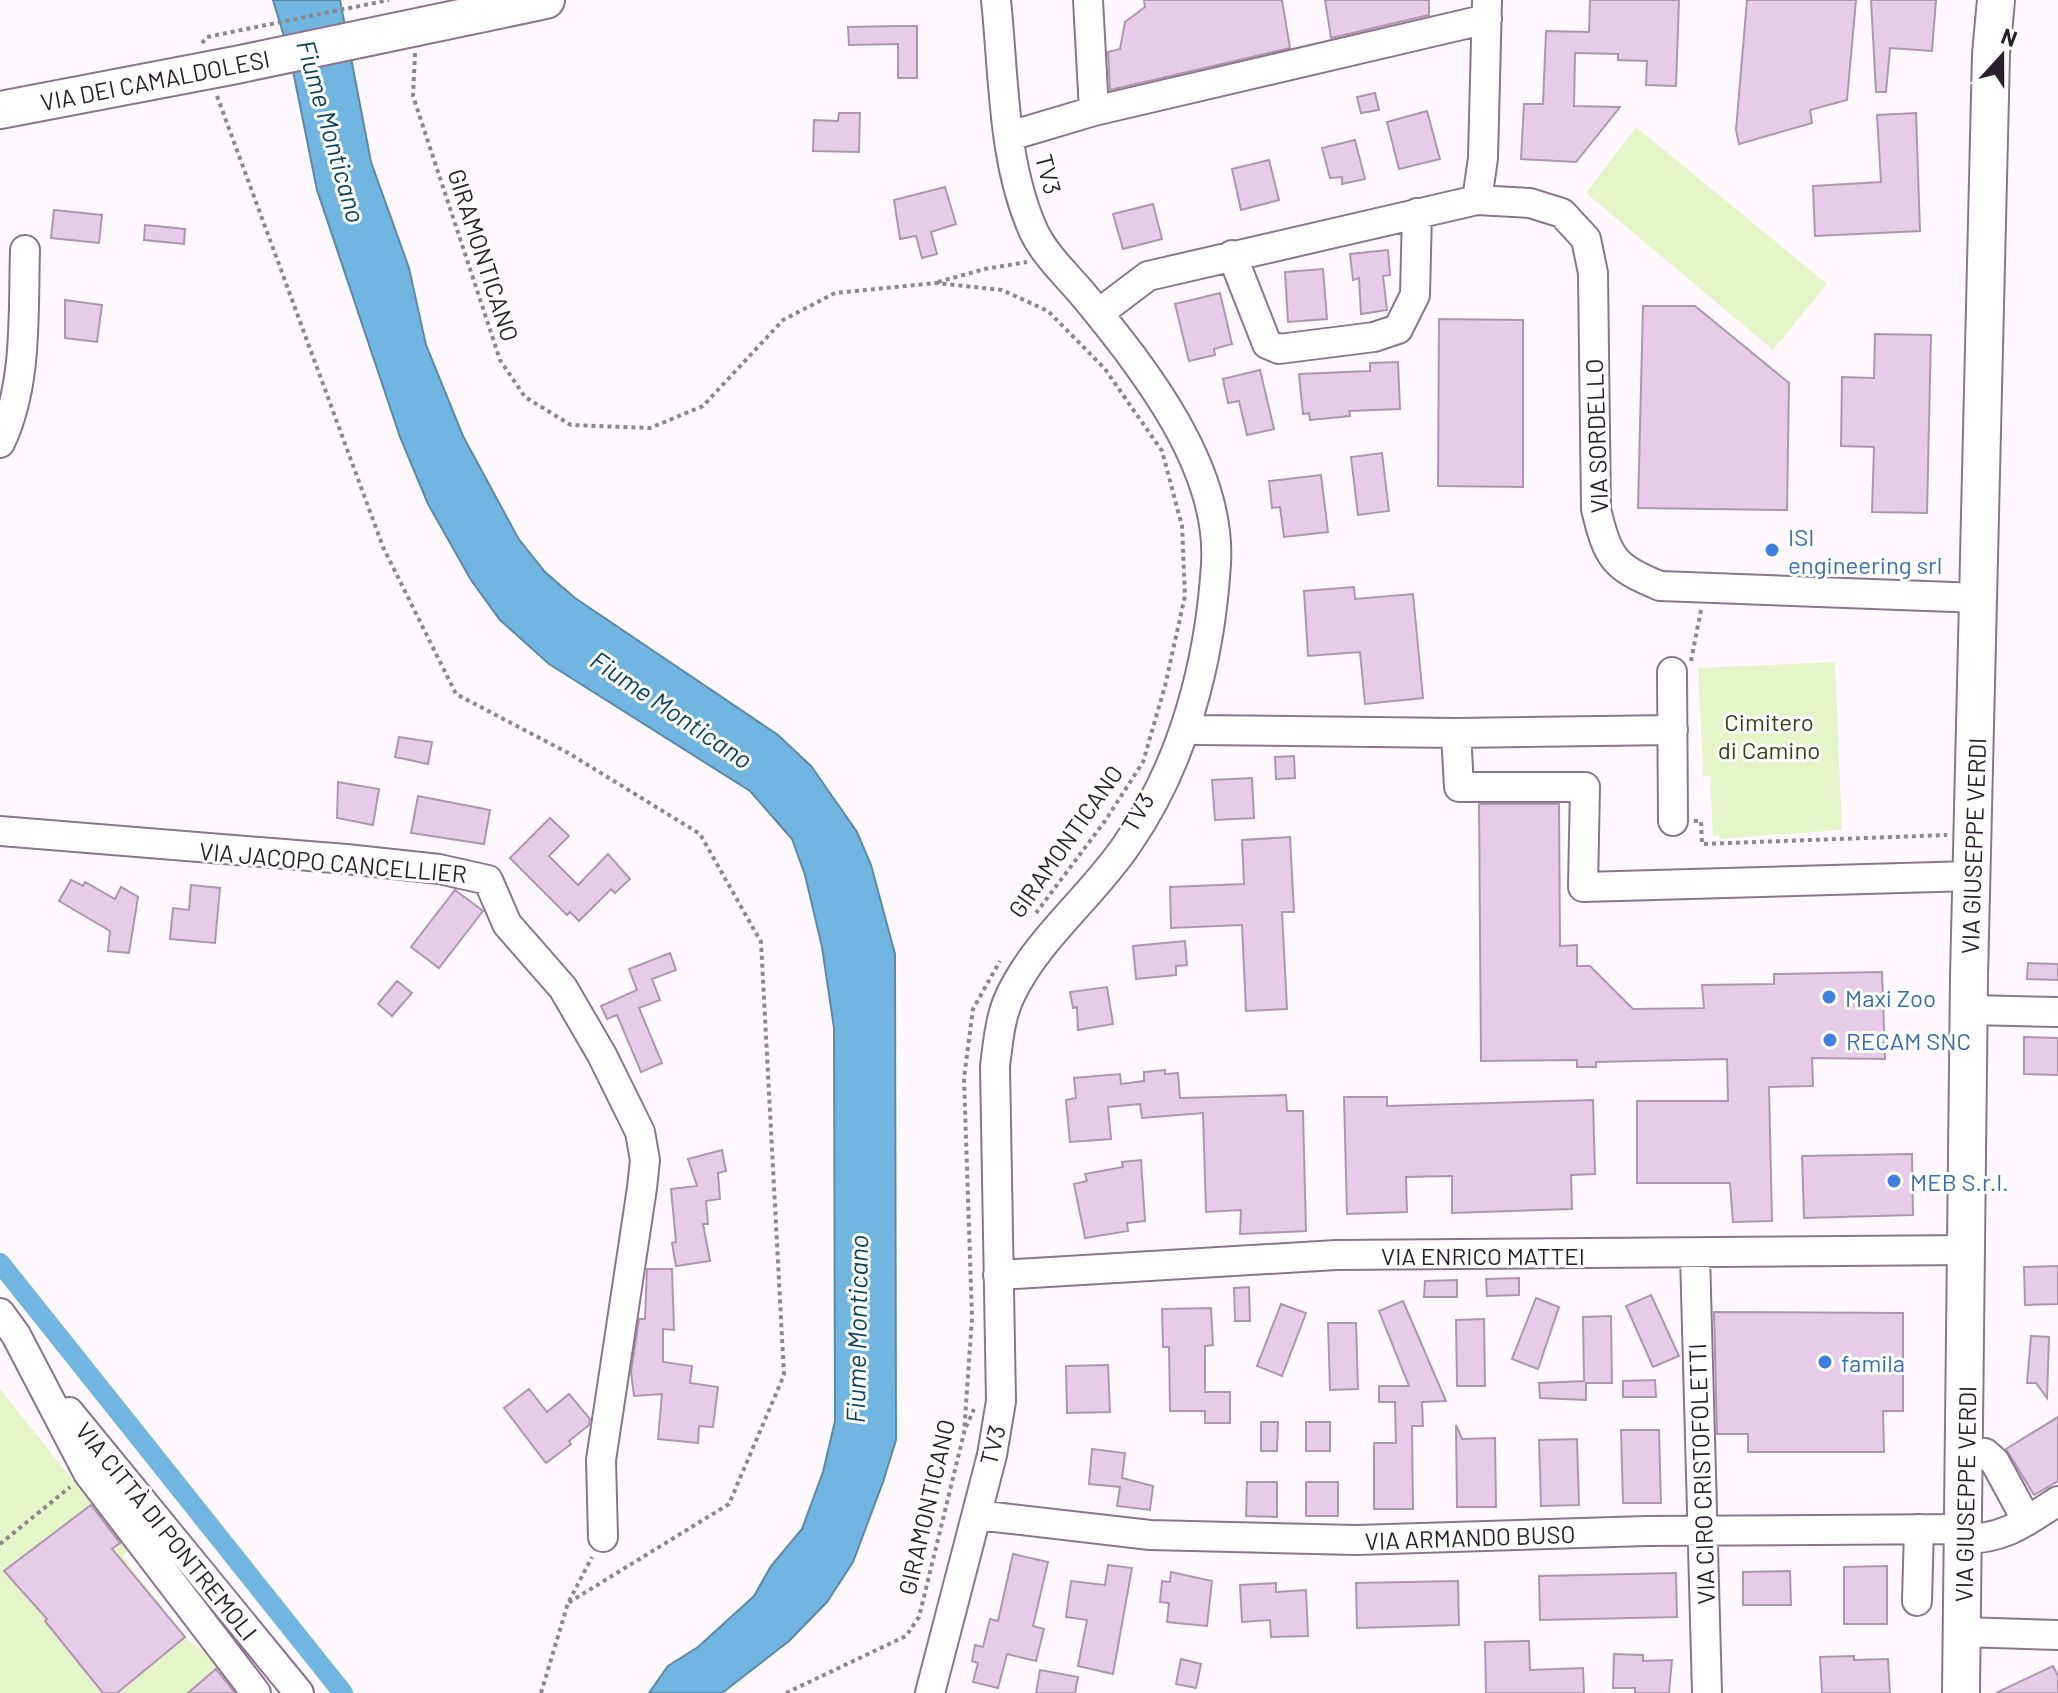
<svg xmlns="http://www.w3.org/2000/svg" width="2058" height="1693" viewBox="0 0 2058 1693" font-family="Barlow,sans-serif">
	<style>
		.green { fill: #e5f4c9 }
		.water { fill: #71b6e0; stroke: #5c89aa; stroke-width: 2 }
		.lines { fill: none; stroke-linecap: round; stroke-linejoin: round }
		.canal { stroke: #71b6e0; stroke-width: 20 }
		.building { fill: #e7cce9; stroke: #af95b0; stroke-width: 2 }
		.minor-casing { stroke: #8c748e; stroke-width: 32 }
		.major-casing { stroke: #8c748e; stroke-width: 40 }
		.path { stroke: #8e868e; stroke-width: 4; stroke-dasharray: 4 4; stroke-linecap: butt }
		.minor { stroke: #fff; stroke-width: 28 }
		.major { stroke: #fff; stroke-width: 36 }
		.shop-dot { fill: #3f7fe0; stroke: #fff; stroke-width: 3 }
		.labels { text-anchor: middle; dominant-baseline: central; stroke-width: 6; stroke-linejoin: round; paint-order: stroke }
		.street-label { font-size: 24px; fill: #2a202b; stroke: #fff }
		.shop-label { font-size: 24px; fill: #366cbe; stroke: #fff; text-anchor: start }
		.park-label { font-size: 24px; fill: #354311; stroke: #fff }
		.water-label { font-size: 26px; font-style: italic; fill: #09435f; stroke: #fff }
	</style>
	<rect width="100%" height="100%" fill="#fff9ff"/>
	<path class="green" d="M1636,127L1827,284L1773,350L1586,193Z
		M1835,662L1842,830L1720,839L1719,835L1713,836L1710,776L1703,775L1698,668Z
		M0,1389L129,1550L123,1557L189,1641L212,1658L240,1693H0Z"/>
	<path class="water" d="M273,0H340L371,162L409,268L426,345L463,436L518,538L545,572L575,598L778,735L811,766L857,832L871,865L895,954L896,1440L883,1482L853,1562L827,1602L789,1641L722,1693H649L668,1666L698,1647L754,1596L771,1566L802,1529L823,1472L835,1421L834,1028L822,947L805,875L792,839L750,791L549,664L500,620L471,580L428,504L400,437L317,190L290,56Z"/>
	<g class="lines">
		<path class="canal" d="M0,1263L343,1693"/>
	</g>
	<path class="building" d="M1144,0H1282L1290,48L1110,90L1108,52L1120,49L1125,22L1145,7Z
		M1325,0H1429V15L1331,38Z
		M1590,0H1679L1676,86L1646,85L1647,61L1618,60V54L1575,53L1574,106L1620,107L1576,162L1521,159L1524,104H1543L1546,31L1589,32Z
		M1747,0H1856L1847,100L1810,110L1812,123L1739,144L1736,130Z
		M1871,0H1936L1932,51L1890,48L1886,92H1876Z
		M898,26H917V78H898V44L849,45L848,27Z
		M1375,93L1379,110L1361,113L1357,97Z
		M1427,111L1440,159L1399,169L1387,122Z
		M839,113H860L859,152L813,151L814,120L838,121Z
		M1916,113L1920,231L1815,236L1813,186L1881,182L1877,115Z
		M1355,140L1365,179L1342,184V177L1330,178L1322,148Z
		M1269,160L1279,200L1241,210L1232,169Z
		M945,187L956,224L931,232L937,254L922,258L916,236L900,239L894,200Z
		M1153,204L1162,239L1123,249L1113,214Z
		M54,210L102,215L99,243L51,238Z
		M145,225L185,229L184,244L144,240Z
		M1388,250L1390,275L1383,276L1387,310L1361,314L1359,278L1353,280L1350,254Z
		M1323,269L1327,319L1288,322L1285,272Z
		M1220,293L1232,344L1214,349L1215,355L1189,361L1175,304Z
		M65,300L102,305L97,342L65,338Z
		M1643,306H1695L1789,383L1787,510L1638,508Z
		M1439,319L1523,320V487L1438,486Z
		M1875,334L1931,335L1927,513L1872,512L1874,447L1841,446L1842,377L1874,378Z
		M1398,362L1400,409L1349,411L1350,416L1310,420L1309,413L1303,414L1299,374L1370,371V363Z
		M1260,370L1274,429L1247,435L1239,401L1228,403L1223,379Z
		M1382,453L1389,511L1358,515L1351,457Z
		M1321,475L1328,532L1284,537L1280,507L1272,508L1269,481Z
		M1354,587L1355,599L1413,594L1423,698L1365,704L1360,652L1308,656L1304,591Z
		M399,737L432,742L428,764L395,757Z
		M1294,756L1295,778L1276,779L1275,757Z
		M1252,778L1254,818L1215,820L1212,780Z
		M338,782L379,789L373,825L337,818Z
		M418,796L490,810L484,844L411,833Z
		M1479,804H1559L1560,946L1577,945V966H1590L1633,1009L1704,1008L1702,985L1774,984V974L1882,972L1885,1059L1812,1058L1813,1086L1769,1087L1772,1221L1733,1222L1730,1183H1637V1101H1728L1727,1059L1596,1062V1067H1577V1060L1481,1061Z
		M550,818L569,836L549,856L578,885L608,854L630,879L615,893L611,889L579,921L570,912L567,915L510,858Z
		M1290,837L1294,912H1282L1287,1009L1246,1011L1242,925L1171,928L1170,887L1244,884L1242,840Z
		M71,880L83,886L85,882L115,899L121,887L138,897L129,953L108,951L110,931L59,901Z
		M191,885L220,888L215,943L170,939L173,908L189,910Z
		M455,890L483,911L439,968L411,947Z
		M1185,941L1187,965L1176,966V975L1136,979L1133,946Z
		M670,953L676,970L652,979L660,1000L639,1008L662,1063L641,1072L617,1015L607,1019L601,1006L637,990L629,969Z
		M2028,963L2058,964V980L2027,979Z
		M397,981L412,993L392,1016L378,1004Z
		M1107,987L1113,1024L1078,1030L1077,1007L1073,1008L1070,992Z
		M2024,1037L2058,1038V1075L2024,1074Z
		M1165,1070V1074L1178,1073L1180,1098L1286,1095L1287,1111H1303L1306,1231L1240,1234L1241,1210L1206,1212L1203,1113L1142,1118L1140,1104L1108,1107L1111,1139L1070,1142L1066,1100L1076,1098L1074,1078L1120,1074L1121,1084L1144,1081V1072Z
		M1344,1097H1387V1106L1593,1100L1595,1174L1571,1175L1572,1209L1452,1213V1176L1406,1177L1407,1212L1347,1214Z
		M722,1150L726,1171L718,1173L720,1199L706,1201L708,1224H703L710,1261L676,1266L672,1243L676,1242L671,1189L697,1186L688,1159Z
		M1912,1154L1913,1215L1804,1218L1802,1156Z
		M1141,1160L1145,1221L1127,1223L1128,1231L1085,1238L1074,1184L1087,1181L1085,1174L1123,1167L1122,1162Z
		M2058,1266V1304L2025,1305L2024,1267Z
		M647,1269H672L674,1330L663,1329V1362L692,1366L690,1383L718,1387L713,1427L699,1426L698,1443L658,1439L662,1394L634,1396L631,1372L639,1319H645Z
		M1519,1278V1295L1487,1296L1486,1279Z
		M1457,1280V1297H1424L1425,1281Z
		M1249,1287L1250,1321H1235L1234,1288Z
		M1651,1295L1679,1356L1653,1367L1626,1306Z
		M1536,1298L1559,1307L1538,1369L1512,1359Z
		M1403,1301L1446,1401L1422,1402L1423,1426H1412L1413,1509H1374V1443H1396L1395,1402H1379V1386H1409L1379,1311Z
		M1281,1304L1306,1313L1282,1376L1257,1366Z
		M1211,1308L1213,1345L1205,1346V1392H1230V1423H1205V1411H1170L1169,1347H1163L1162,1309Z
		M1714,1312L1903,1313V1411H1883L1884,1452H1748V1434H1717Z
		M1611,1316L1612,1383H1586V1400L1540,1398L1539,1383L1584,1381L1583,1317Z
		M1484,1319L1485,1386H1457L1456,1320Z
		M1328,1323H1356L1358,1389L1330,1390Z
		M2031,1336L2049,1337L2047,1398L2036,1383H2027Z
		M1108,1365L1110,1412L1067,1413L1066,1366Z
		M1655,1380L1656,1397H1623V1381Z
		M529,1389L547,1412L569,1394L590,1419L589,1425L569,1441L571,1444L546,1463L504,1408Z
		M2058,1417V1481L2034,1495L2006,1449Z
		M1261,1422H1278L1277,1451H1261Z
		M1306,1422H1330V1451H1306Z
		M1456,1425L1462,1439L1495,1438L1496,1507H1457Z
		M1621,1430H1659L1661,1503H1623Z
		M1577,1439L1579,1505L1541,1506L1539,1440Z
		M1092,1449L1125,1453L1122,1478L1153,1486L1150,1510L1117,1506L1120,1487L1089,1484Z
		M1247,1482H1277V1517L1246,1516Z
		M1306,1482H1338V1516H1306Z
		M91,1505L120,1543L112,1549L185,1637L117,1693H103L45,1621L47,1619L4,1571Z
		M1013,1554L1048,1562L1033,1626L1044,1629L1036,1661L1007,1654L998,1688L973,1682L978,1663L972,1661L975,1645L983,1647L990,1619L998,1621Z
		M1108,1565L1132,1568L1113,1674L1078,1666L1087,1620L1066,1617L1071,1581L1105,1585Z
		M1887,1566V1624H1844V1567Z
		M1790,1571L1791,1605H1743V1572Z
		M1171,1572L1212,1581L1207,1626L1167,1622L1169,1603L1160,1602L1162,1581L1170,1582Z
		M1676,1573L1677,1617L1540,1620L1539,1576Z
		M1458,1581L1459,1625L1357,1628L1356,1583Z
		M1276,1583V1592L1306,1590L1308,1636L1271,1637L1270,1620L1242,1622L1240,1585Z
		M1529,1641L1530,1670L1583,1668L1584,1693H1486L1485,1642Z
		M1614,1654L1643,1655V1661L1672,1660L1669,1693H1635V1688H1613Z
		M1854,1656V1660L1888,1659L1890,1693H1822L1820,1657Z
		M1181,1659L1201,1664L1196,1688L1176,1684Z
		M2053,1666L2058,1676V1693H1996Z
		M216,1669L235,1693H188Z
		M1040,1670L1078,1677L1075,1693H1036Z"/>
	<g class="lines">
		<g class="minor-casing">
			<path id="minor" d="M1088,0L1094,111
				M1010,136L1094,111L1487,19
				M1477,200L1483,158L1487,1
				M1232,255L1267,344L1279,349L1374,337L1398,329L1415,295L1417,213
				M1099,313L1148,276L1477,200L1530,203L1562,213L1586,239L1593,273L1596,509C1608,559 1614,567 1660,586L1980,598
				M0,443C28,385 23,312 25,250
				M1672,672L1673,821
				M1197,730L1456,733L1673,730
				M1456,733L1459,787H1585L1583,887L1972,876
				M0,831L346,859L439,869L488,880L507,924L563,988L602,1055L640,1132L645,1160L642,1188L601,1460L603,1537
				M1969,1010L2058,1012
				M1695,1255L1707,1693
				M998,1275L1336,1255L1968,1250
				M0,1313L16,1335L88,1473L256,1693
				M69,1412L299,1693
				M1966,1452L1985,1453L1995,1462L2027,1521
				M977,1515L1150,1535L1356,1540L1646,1531L1964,1529
				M1964,1539C2005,1539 2025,1522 2058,1501
				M1917,1601L1919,1529
				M1962,1632L2058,1635
				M930,1693L992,1455L1001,1401L995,1066C998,1043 1000,1017 1010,996C1038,937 1093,896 1128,843C1184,762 1210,661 1216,564C1222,467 1144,369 1086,298C1069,277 1046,257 1034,232C1002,162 1004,75 996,0"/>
		</g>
		<g class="major-casing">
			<path id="major" d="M0,110L236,65L546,0
				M1961,1693L1969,977L1991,54L1996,0"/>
		</g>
		<path class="path" d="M202,43L207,37L389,0
			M415,53L413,96L500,360L525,397L571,425L650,428L703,406L783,320L835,293L936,283L1002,290L1048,311L1105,369L1162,451L1182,526L1185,596L1165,686L1143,762L1105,821L1036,913
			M217,96L383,547L456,694L570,754L700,834L761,942L784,1375L729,1504L568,1603
			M938,282L985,269L1027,262
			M1691,661L1701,610
			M1694,821H1701L1702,844L1947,835
			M966,1427L974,1409
			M0,1544L70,1487
			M541,1693L568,1603L592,1557
			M786,1693L906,1636L919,1617L964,1433L972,1318L964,1078L973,1009L1000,961"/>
		<use href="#minor" class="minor"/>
		<use href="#major" class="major"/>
	</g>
	<g class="shop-dot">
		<circle cx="1772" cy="550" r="8"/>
		<circle cx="1829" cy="997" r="8"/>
		<circle cx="1830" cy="1040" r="8"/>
		<circle cx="1894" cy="1181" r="8"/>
		<circle cx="1825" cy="1362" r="8"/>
	</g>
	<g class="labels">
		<g class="street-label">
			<text transform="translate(155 80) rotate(-11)">VIA DEI CAMALDOLESI</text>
			<text transform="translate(1049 174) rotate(75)">TV3</text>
			<text transform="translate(484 255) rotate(72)">GIRAMONTICANO</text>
			<text transform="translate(1596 436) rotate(-92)">VIA SORDELLO</text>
			<text transform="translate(1137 812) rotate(-60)">TV3</text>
			<text transform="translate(1065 841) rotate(-55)">GIRAMONTICANO</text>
			<text transform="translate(1973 846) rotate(-88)">VIA GIUSEPPE VERDI</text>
			<text transform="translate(333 862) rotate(5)">VIA JACOPO CANCELLIER</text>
			<text x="1483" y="1255">VIA ENRICO MATTEI</text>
			<text transform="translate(992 1445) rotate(-76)">TV3</text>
			<text transform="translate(1701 1474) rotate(-92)">VIA CIRO CRISTOFOLETTI</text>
			<text transform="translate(1965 1494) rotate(-89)">VIA GIUSEPPE VERDI</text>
			<text transform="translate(926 1507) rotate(-77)">GIRAMONTICANO</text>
			<text transform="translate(167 1531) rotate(51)">VIA CITTÀ DI PONTREMOLI</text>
			<text transform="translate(1470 1537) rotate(-2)">VIA ARMANDO BUSO</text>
		</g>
		<g class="shop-label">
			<text x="1788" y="536">ISI<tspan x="1788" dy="28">engineering srl</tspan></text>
			<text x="1845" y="997">Maxi Zoo</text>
			<text x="1846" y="1040">RECAM SNC</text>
			<text x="1910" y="1181">MEB S.r.l.</text>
			<text x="1841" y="1362">famila</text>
		</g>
		<g class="park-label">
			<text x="1769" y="721">Cimitero<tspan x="1769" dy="28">di Camino</tspan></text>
		</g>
		<g class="water-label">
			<text transform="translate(332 131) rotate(74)">Fiume Monticano</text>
			<text transform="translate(672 709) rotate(34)">Fiume Monticano</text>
			<text transform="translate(856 1329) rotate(-89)">Fiume Monticano</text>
		</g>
	</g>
	<g transform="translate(2002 56) rotate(21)" stroke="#ffffff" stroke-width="6" paint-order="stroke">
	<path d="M0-6L14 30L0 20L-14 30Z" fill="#2a202b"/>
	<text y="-12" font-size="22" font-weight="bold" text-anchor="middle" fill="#2a202b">N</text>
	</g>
</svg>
